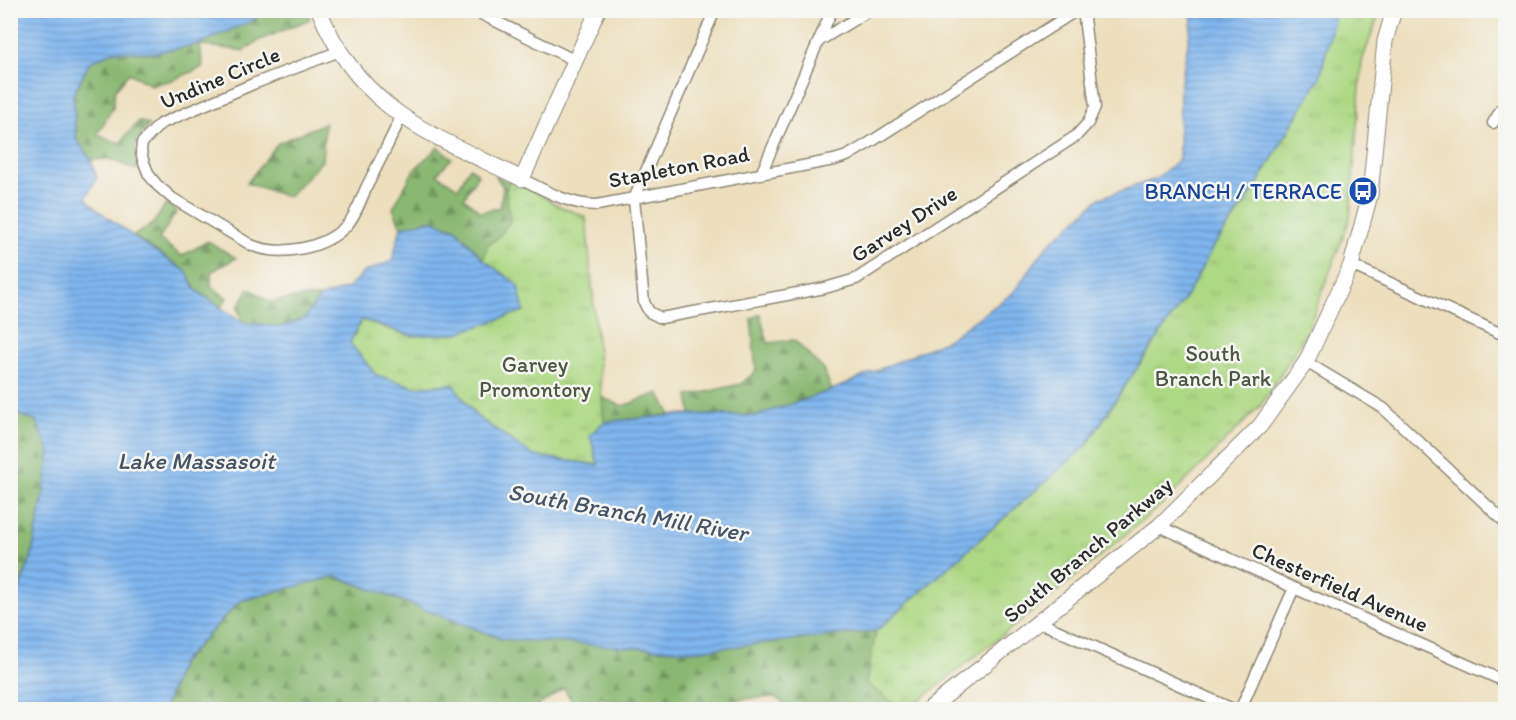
<svg xmlns="http://www.w3.org/2000/svg" width="1516" height="720" viewBox="0 0 1516 720" font-family="Itim,sans-serif">
	<style>
		.forest { fill: url(#forest-firs); stroke: #5a724e; stroke-width: 1.5 }
		.park { fill: url(#park-tufts); stroke: #6c8258; stroke-width: 1.5 }
		.water { fill: url(#water-rules); stroke: #55708c; stroke-width: 1.5 }
		.lines { fill: none; stroke-linecap: round; stroke-linejoin: round }
		.street-casing { stroke: #8c8574; stroke-width: 13 }
		.secondary-casing { stroke: #8c8574; stroke-width: 17 }
		.street { stroke: #fff; stroke-width: 10 }
		.secondary { stroke: #fff; stroke-width: 15 }
		.labels { text-anchor: middle; dominant-baseline: central; stroke-width: 5; stroke-linejoin: round; paint-order: stroke }
		.street-label { font-size: 22px; fill: #2b2b2b; stroke: #f6f6f2 }
		.transit-label { font-size: 22px; fill: #164399; stroke: #f6f6f2; text-anchor: end }
		.park-label { font-size: 22px; fill: #4c5641; stroke: #f6f6f2 }
		.water-label { font-size: 24px; font-style: italic; fill: #445466; stroke: #f6f6f2 }
	</style>
	<defs>
		<pattern id="forest-firs" width="22" height="20" patternUnits="userSpaceOnUse" patternTransform="scale(1.5)"><rect width="22" height="20" fill="#8ab872"/><path d="M5 1l3.5 6h-7zM16 11l3.5 6h-7z" fill="#71965e"/></pattern>
		<pattern id="park-tufts" width="24" height="20" patternUnits="userSpaceOnUse" patternTransform="scale(1.5)"><rect width="24" height="20" fill="#add884"/><path d="M3 7l-1-3M5 7V3M7 7l1-3M15 17l-1-3M17 17v-4M19 17l1-3" fill="none" stroke="#95ba72"/></pattern>
		<pattern id="water-rules" width="6" height="5" patternUnits="userSpaceOnUse" patternTransform="scale(1.5)"><rect width="6" height="5" fill="#7fb5ee"/><path d="M0 2.5h6" fill="none" stroke="#6893c1"/></pattern>
	</defs>
	<rect width="100%" height="100%" fill="#f6f6f2"/>
	<filter id="ink" filterUnits="userSpaceOnUse"><feTurbulence type="fractalNoise" baseFrequency=".0167" numOctaves="2"/><feDisplacementMap in="SourceGraphic" scale="12" xChannelSelector="R" yChannelSelector="G"/><feConvolveMatrix kernelMatrix="1 2 1 2 8 2 1 2 1" color-interpolation-filters="sRGB"/></filter>
	<filter id="wash" filterUnits="userSpaceOnUse"><feTurbulence type="fractalNoise" baseFrequency=".008" numOctaves="4" result="noise"/><feDisplacementMap in="SourceGraphic" scale="24" xChannelSelector="R" yChannelSelector="G"/><feGaussianBlur stdDeviation="1.35" result="paint"/><feColorMatrix in="noise" values="0 0 0 0 0 0 0 0 0 0 0 0 0 0 0 0 0 1.4 0 .05"/><feComposite in="paint" operator="in"/></filter>
	<g filter="url(#wash)">
		<rect width="100%" height="100%" fill="#eddfbe"/>
		<path class="forest" d="M262,11H307L310,19L258,41L244,51L200,45L203,67L173,80L151,85L129,73L115,90L113,107L97,135L120,143L139,121L149,125L135,145L137,170L109,159L91,160L76,139L73,95L90,62L114,50L154,53L254,20Z
			M325,123L322,161L288,197L247,183L278,143Z
			M438,147L452,158L437,174L458,188L470,167L478,174L464,198L481,212L500,207L503,187L495,175L533,195L598,396L623,406L659,393L671,415L604,422L484,260L456,229L430,220L401,227L393,208L414,170Z
			M166,204L177,211L159,239L182,256L208,241L236,258L211,272V286L227,298L221,307L196,290L186,271L133,236L153,224Z
			M249,288L270,302L302,297H320L304,319L280,327L242,322L238,307Z
			M760,314L768,343L794,340L823,369L832,390L756,416L691,414L688,396L741,384L756,371L751,319Z
			M14,412L36,421L50,452L42,504L31,558L18,592L11,599L10,413Z
			M1055,473L932,682L901,709H791L775,697L740,699L703,710L656,708L601,698L588,709H576L564,688L535,708L527,710H164L181,663L240,601L336,576L502,639L876,631Z"/>
		<path class="park" d="M1336,11H1380L1362,61L1350,218L1307,332L1261,405L1167,500L1046,601L908,709H902L866,683L876,631L1087,445L1213,247L1252,193L1320,77Z
			M511,177L559,206L586,217L604,422L590,435L599,465L534,456L476,416L453,384L415,387L376,375L349,343L362,320L412,336L518,285L484,260L487,245L497,239L510,222L506,190Z"/>
		<path class="water" d="M11,10L262,11L254,20L199,44L154,53L114,51L90,62L73,95L76,139L91,160L97,178L86,198L98,210L148,247L186,271L196,290L242,322L280,327L304,319L320,297L348,288L364,272L392,261L401,227L430,220L456,229L484,260L518,285L524,311L455,334L412,336L362,320L350,343L376,375L415,387L453,384L476,416L534,456L598,465L590,435L604,422L684,414L756,416L832,390L947,340L1013,293L1047,246L1100,198L1156,179L1179,159L1180,87L1192,21L1190,11H1336L1320,77L1252,193L1213,247L1189,292L1114,402L1087,445L876,631L692,651L502,639L336,576L240,601L181,663L164,709L11,710V599L18,592L31,558L42,504L50,452L36,421L14,413H11Z"/>
	</g>
	<g filter="url(#ink)">
		<g class="lines">
			<g class="street-casing">
				<path id="street" d="M473,10L576,61
					M715,10L634,199L644,302L649,312L661,318L825,288L856,279L1076,136L1088,123L1095,107L1083,10
					M819,41L870,10
					M340,51L253,84L160,124L142,143L141,151L143,160L149,175L157,185L172,198L251,245C279,257 325,249 347,225C356,215 361,200 366,188C378,164 390,141 401,117
					M1493,123L1506,101
					M761,174L832,10
					M522,179C546,191 569,205 597,205L834,160L847,156L869,143L1077,10
					M1351,265L1506,336
					M1306,362L1383,408L1506,523
					M1159,526L1294,588L1506,682
					M1039,622L1235,710
					M1240,710L1294,588"/>
			</g>
			<g class="secondary-casing">
				<path id="secondary" d="M319,10C360,112 432,134 522,179L598,10
					M928,710L1159,526L1260,426L1306,362L1351,265L1370,195L1385,41L1394,10"/>
			</g>
			<use href="#street" class="street"/>
			<use href="#secondary" class="secondary"/>
		</g>
	</g>
	<defs>
		<g id="bus-disc" transform="scale(1.5)"><circle r="9.5" fill="#1a4fb4" stroke="#f6f6f2"/><path d="M-5-6H5V4H4V6H2V4H-2V6H-4V4H-5ZM-3.5-4V0h7V-4ZM-3.5 1.2v1.5H-2V1.2ZM2 1.2v1.5H3.5V1.2Z" fill="#fff"/></g>
	</defs>
	<g fill-rule="evenodd">
		<use href="#bus-disc" x="1363" y="191"/>
	</g>
	<g class="labels">
		<g class="street-label">
			<text transform="translate(220 78) rotate(-23)">Undine Circle</text>
			<text transform="translate(679 167) rotate(-11)">Stapleton Road</text>
			<text transform="translate(904 224) rotate(-33)">Garvey Drive</text>
			<text transform="translate(1088 550) rotate(-40)">South Branch Parkway</text>
			<text transform="translate(1340 587) rotate(24)">Chesterfield Avenue</text>
		</g>
		<g class="transit-label">
			<text x="1342" y="191">BRANCH / TERRACE</text>
		</g>
		<g class="park-label">
			<text x="1213" y="353">South<tspan x="1213" dy="25">Branch Park</tspan></text>
			<text x="535" y="364">Garvey<tspan x="535" dy="25">Promontory</tspan></text>
		</g>
		<g class="water-label">
			<text x="196" y="460">Lake Massasoit</text>
			<text transform="translate(628 512) rotate(10)">South Branch Mill River</text>
		</g>
	</g>
	<rect width="1516" height="720" fill="none" stroke="#f6f6f2" stroke-width="36"/>
</svg>
